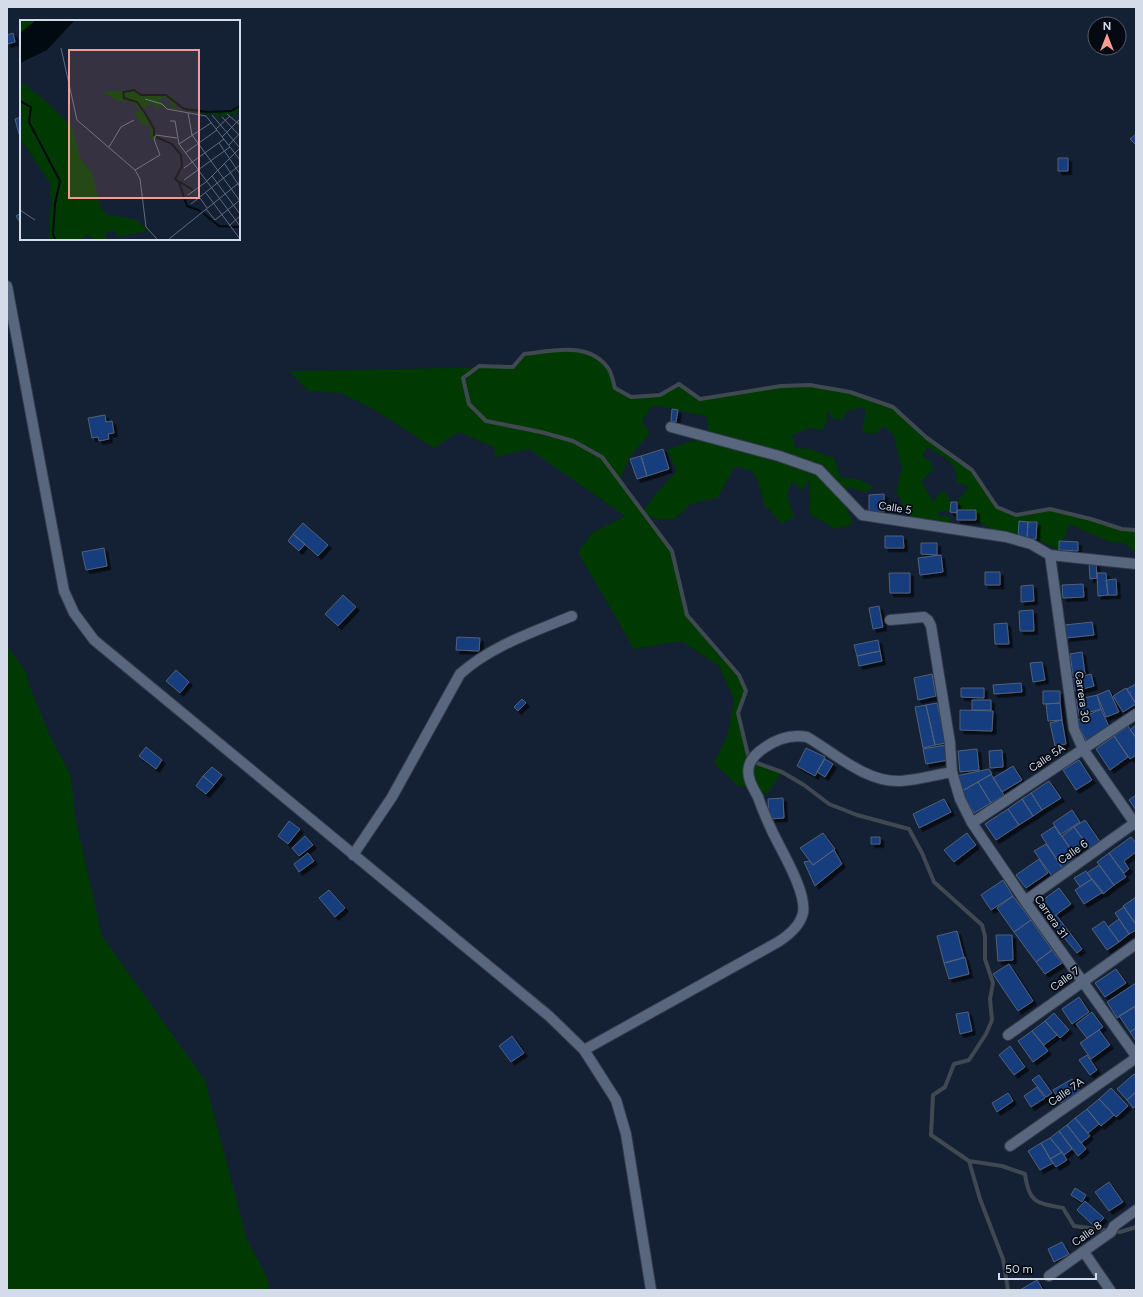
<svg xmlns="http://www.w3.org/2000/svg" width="1143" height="1297" viewBox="0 0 1143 1297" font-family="Figtree,sans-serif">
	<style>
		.green { fill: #003a02; fill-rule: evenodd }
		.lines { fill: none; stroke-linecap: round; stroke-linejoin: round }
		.stream { stroke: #404951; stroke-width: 4 }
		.building { fill: #143c7d; stroke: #526178; filter: url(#shadow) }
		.street-casing { stroke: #343c4d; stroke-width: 12 }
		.street { stroke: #58667e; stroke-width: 10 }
		.labels { text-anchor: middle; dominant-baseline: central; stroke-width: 3.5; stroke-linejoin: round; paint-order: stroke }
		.street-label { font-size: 11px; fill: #d4dcea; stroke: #050a12 }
		.inset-river { fill: none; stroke: #010a10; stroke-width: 2 }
		.inset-road { fill: none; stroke: #616b7d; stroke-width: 1 }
		.view { fill: #f59c92; fill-opacity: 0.15; stroke: #f59c92; stroke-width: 2 }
		.inset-edge { fill: none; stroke: #d4dcea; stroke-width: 2 }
	</style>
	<defs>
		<filter id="shadow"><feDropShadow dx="3.5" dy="3.5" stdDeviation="0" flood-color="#0009"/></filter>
	</defs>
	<rect width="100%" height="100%" fill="#142034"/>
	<path class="green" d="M570,349C600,356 605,358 615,388L631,397L660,395L679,384L700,399L781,386L810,385L850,392L893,407L927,438L972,470L997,507L1016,515L1050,509L1091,519L1122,529L1136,530V550L1134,551L1124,543L1110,542L1069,524L1065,538L1059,541V550L1036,539V522L1019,521V534L996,532L976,520V510H962L957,502L969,487L957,483C957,460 945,459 928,447L922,456L930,461L933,470L921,481C925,489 930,494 933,503L939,493L945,492L951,502V510L938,512L939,516H949L951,521L946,524L911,520L896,491L902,469L894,435L884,426L875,434L862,432L866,412L862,407L847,411L842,420L833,418L827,410V422L822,430L809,428L792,435L795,448L810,449L834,458L840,477L860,480L874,488L864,492L850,487L842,495L853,524L835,529L810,514L809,484L812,478L801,490L792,481L787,495L794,517L782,524L764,504L758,482L752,471L735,466L718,497L691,504L675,519H655L643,513L672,551L687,615L739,675L746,691L738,713L748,755L757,763L782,772L767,794L737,785L714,763L728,734L734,699L719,666L681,641L634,649L578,552L592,533L625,516L529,449L495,457L494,447L459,432L434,448L373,409L341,393L308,391L289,371L513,367L524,354ZM652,406H661L707,417L709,438L691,441L667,450L677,471L658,491L642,513L620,480L630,456L650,433L642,421Z
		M7,646L26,672L29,685L50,736L71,776L75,817L102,936L205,1080L247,1240L267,1277L269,1290H7Z"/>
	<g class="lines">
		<path class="stream" d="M748,755L738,713L746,691L739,675L687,615L672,551L602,457L573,441L541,432L486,421L469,404L463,378L479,366L513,367L524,354C552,351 589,341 608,368C612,373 613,382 615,388L631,397L660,395L679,384L700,399L781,386L810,385L850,392L893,407L927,438L972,470L997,507L1016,515L1050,509L1091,519L1122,529L1136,530
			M757,763L782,772L804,785L829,804L857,815L909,829L922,853L934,882L982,925L985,936V959L993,983L990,999L992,1020L986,1034L969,1060L954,1064L945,1087L933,1095L931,1135L969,1161L980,1199L1003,1259L1008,1290
			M969,1161L1002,1166L1025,1174C1029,1203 1036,1203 1063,1208L1074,1226L1120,1232L1136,1227"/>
	</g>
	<path class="building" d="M13,33L15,42L7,44V35Z
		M21,117V134H19L15,119Z
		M1136,134V145L1130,139Z
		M1058,158H1068V171H1058Z
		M21,213V224L16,216Z
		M672,409L678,410L676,422L671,421Z
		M105,415L106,422L112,421L114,433L108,434L109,439L99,441L98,437L92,438L88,418Z
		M663,449L669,469L647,476L641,456Z
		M641,456L647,476L637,479L630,459Z
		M884,494V512H869V495Z
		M951,502H957V513L950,512Z
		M957,510H976V520H957Z
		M1019,521L1028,522L1027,538H1018Z
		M1028,522H1037L1036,539L1027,538Z
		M303,523L328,545L318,556L293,534Z
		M293,534L305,544L299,551L288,541Z
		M885,536H903L904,548H885Z
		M1059,541L1078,542V551L1059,550Z
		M921,543H937V555L921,554Z
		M104,548L107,566L86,570L82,552Z
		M941,555L943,572L920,575L918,558Z
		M1096,562L1097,578L1090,579L1089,563Z
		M985,572H1000V585H985Z
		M889,573H910V593H890Z
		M1097,573H1106L1108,595L1098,596Z
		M1116,579L1117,595H1108L1106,580Z
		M1083,584L1084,597L1063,598L1062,585Z
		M1033,585L1034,601L1021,602V586Z
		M343,595L356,607L338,626L325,614Z
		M879,606L883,627L873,629L869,608Z
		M1033,610L1034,631H1020L1019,611Z
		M1092,622L1094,635L1066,638L1065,625Z
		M1007,623L1009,644H995L994,624Z
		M457,637L480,638L479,651L456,650Z
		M878,640L880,651L857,656L854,645Z
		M880,651L882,661L859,666L857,656Z
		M1082,652L1085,674L1073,676L1070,654Z
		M1042,662L1045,680L1033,682L1030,663Z
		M176,670L189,682L180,693L166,681Z
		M932,674L936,696L918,700L914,678Z
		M1091,674L1094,686L1075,691L1072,679Z
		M1021,683L1022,692L994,694L993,685Z
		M1136,684V704L1127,689Z
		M961,688H984V698L961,697Z
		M1126,688L1136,704L1123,712L1113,696Z
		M1109,690L1119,712L1106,717L1097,695Z
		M1043,691H1060V703L1043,704Z
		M1097,695L1101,709L1079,715L1076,700Z
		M522,699L526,703L518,711L514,707Z
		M972,700H991V710H972Z
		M937,703L946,743L935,745L926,705Z
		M1060,703L1062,720L1048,721L1046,704Z
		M926,705L935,745L923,748L915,707Z
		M1101,709L1110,729L1086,740L1076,721Z
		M960,710L993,711L992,731L960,730Z
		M1062,720L1066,744L1055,746L1050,723Z
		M1136,725V737L1130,730Z
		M1128,726L1136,738V755L1130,759L1114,736Z
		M1114,736L1128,757L1110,770L1096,749Z
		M946,745L948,760L926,764L923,749Z
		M146,747L162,760L156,769L139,756Z
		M806,748L825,757L815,776L797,766Z
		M977,749L979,770L960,772L958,751Z
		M1002,750L1003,767L990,768L989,751Z
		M825,759L833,764L825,777L817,772Z
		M1079,760L1092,780L1076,790L1063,770Z
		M1013,766L1022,780L1002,792L993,778Z
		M212,767L222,775L214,785L203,776Z
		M989,769L992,774L960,792L956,776Z
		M991,774L1004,795L991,803L978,782Z
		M203,776L214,785L206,794L196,786Z
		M1049,781L1061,798L1042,810L1031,793Z
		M978,782L991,803L974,813L961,792Z
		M1031,793L1042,810L1033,816L1022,799Z
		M1136,795V810L1129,800Z
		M783,798L784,818L769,819L768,799Z
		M944,799L951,812L919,828L913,814Z
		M1022,799L1033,816L1019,825L1008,809Z
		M1008,809L1019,825L996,840L985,824Z
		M1072,810L1080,822L1060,835L1053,823Z
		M1085,820L1101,843L1091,850L1074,827Z
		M289,821L300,829L288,844L278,836Z
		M1055,826L1077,859L1063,869L1041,835Z
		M1074,827L1087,845L1074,854L1062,836Z
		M823,833L835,849L813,865L800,848Z
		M967,833L976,845L954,862L944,850Z
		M305,836L313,845L299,856L292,848Z
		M871,837H880V844H871Z
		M1131,837L1136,843V852L1124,861L1129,869L1124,873L1109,853Z
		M1046,844L1063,869L1052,876L1034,851Z
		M834,850L842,864L815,886L804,862L809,861L813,865Z
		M308,853L314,861L299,872L294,864Z
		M1109,853L1126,877L1114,885L1097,862Z
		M1039,859L1048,873L1026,888L1016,875Z
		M1099,865L1114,885L1103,894L1087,873Z
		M1086,871L1092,879L1080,887L1074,878Z
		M1092,879L1103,892L1084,904L1075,890Z
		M1003,880L1013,896L991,910L981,895Z
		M1059,888L1071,904L1050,919L1039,903Z
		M329,890L345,908L335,917L319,898Z
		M1013,896L1031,920L1014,932L997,908Z
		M1136,897V925L1123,906Z
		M1124,907L1136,924V930L1129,934L1115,913Z
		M1056,915L1067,929L1061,934L1050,919Z
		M1119,919L1129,934L1119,942L1108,927Z
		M1031,920L1052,950L1036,962L1014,932Z
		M1104,921L1119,942L1107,950L1092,929Z
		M1067,929L1082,949L1077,953L1061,934Z
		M957,931L964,958L944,963L937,936Z
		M996,935H1012L1013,960L998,961Z
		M1052,950L1062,963L1045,974L1036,962Z
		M965,957L969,974L949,979L944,963Z
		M1009,964L1033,1001L1018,1011L993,974Z
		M1116,969L1126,983L1105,997L1095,983Z
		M1136,983V1006L1117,1018L1107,1002Z
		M1079,997L1089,1012L1072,1024L1062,1009Z
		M1135,1006L1136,1028L1130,1032L1119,1016Z
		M968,1012L972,1031L960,1034L956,1014Z
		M1092,1012L1103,1027L1087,1038L1076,1024Z
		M1054,1013L1069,1030L1060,1038L1045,1021Z
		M1045,1021L1057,1035L1044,1045L1032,1031Z
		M1136,1028V1041L1130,1032Z
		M1099,1030L1110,1045L1091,1059L1080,1043Z
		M1032,1031L1048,1051L1033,1062L1018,1041Z
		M512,1036L524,1053L511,1062L499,1046Z
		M1010,1046L1025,1067L1014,1075L999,1055Z
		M1087,1055L1097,1070L1090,1075L1079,1060Z
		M1134,1074L1136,1076V1092L1127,1100L1117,1089Z
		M1039,1075L1052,1093L1046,1097L1032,1080Z
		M1072,1079L1080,1091L1061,1103L1053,1090Z
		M1037,1087L1045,1098L1031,1107L1024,1096Z
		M1111,1088L1128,1106L1116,1117L1099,1099Z
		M1136,1092V1106L1133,1108L1127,1100Z
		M1008,1093L1013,1101L997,1112L992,1103Z
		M1099,1099L1114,1115L1101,1126L1087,1109Z
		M1087,1109L1099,1124L1088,1133L1075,1118Z
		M1075,1118L1090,1136L1081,1143L1067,1125Z
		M1067,1125L1086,1149L1078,1156L1059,1131Z
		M1059,1131L1072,1149L1064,1155L1050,1138Z
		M1050,1138L1062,1152L1050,1159L1041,1143Z
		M1041,1143L1053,1163L1040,1170L1028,1151Z
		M1062,1152L1067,1160L1056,1167L1050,1159Z
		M1109,1182L1123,1202L1109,1211L1095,1192Z
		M1075,1188L1086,1195L1082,1202L1071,1195Z
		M1085,1201L1104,1218L1095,1227L1077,1210Z
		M1062,1242L1069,1254L1054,1262L1048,1249Z
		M1037,1280L1043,1290H1020Z"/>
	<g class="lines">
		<g class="street-casing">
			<path id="street" d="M7,286L64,591L74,613L94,640L549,1016L584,1050L616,1100L626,1134L651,1290
				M671,427L779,456L819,470L862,515L1006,537L1031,544L1050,555L1136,564
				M1050,555L1074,729L1083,749L1136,825
				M890,620L924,617L928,620L931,626L950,743L952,772L960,799L972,823L1025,901L1136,1056
				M972,823L1136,714
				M353,855L392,797L460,674C491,646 533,632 572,616
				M1025,901L1136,822
				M1008,1035L1136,944
				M584,1050L778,942C789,935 800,926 803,913C807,892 781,850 772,831C767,820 762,809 758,797C753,788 746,777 749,766C751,758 758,752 764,748C778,738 791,734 807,737C835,753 866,783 901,781C918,780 935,775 952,772
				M1010,1146L1136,1058
				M1084,1252L1110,1290
				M1049,1276L1111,1232L1114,1226L1136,1210"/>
		</g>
		<use href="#street" class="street"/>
	</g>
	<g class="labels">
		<g class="street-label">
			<text transform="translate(895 508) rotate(9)">Calle 5</text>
			<text transform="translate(1082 697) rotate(82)">Carrera 30</text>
			<text transform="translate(1047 758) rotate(-34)">Calle 5A</text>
			<text transform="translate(1073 852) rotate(-35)">Calle 6</text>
			<text transform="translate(1051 917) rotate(55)">Carrera 31</text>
			<text transform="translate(1065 979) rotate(-36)">Calle 7</text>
			<text transform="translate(1066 1092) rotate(-35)">Calle 7A</text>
			<text transform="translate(1087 1234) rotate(-36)">Calle 8</text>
		</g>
	</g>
	<g transform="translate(20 20)">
		<rect width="220" height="220" fill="#142034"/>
		<path d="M0,1H15L0,13ZM0,61L29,84L52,107L60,137L72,153L81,188L87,195L115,199L128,211L98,217L95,211L91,210L85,215L86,219H75L64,214L65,219H29L30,186L33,184L29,172L31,165L0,118ZM108,70H116L121,75H146L150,76L164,89L203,93L220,86V89L216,92V98L211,93L203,97L199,95L197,98L193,92L189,95L171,90L169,93L167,89L162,91L155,81L157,89H152L150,80L143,77L139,81L148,86H145L146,90L139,85L138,90L133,83L123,89L134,109V116L138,118L136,120L130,117L131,106L121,104L115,93L120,89L109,81H98L82,72Z" fill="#003a02"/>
		<path d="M15,1H54L27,30L0,43V13Z" fill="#010a10"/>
		<path class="inset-river" d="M0,81L11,87L9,102L40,161L35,184L33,214L35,219M134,116V109L125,93L117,82L104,78L103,72L114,70L121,75H146L164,89L188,92L211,91L220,86M136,117L152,124L161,135L162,146L155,159L159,162L167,186L181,191M160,162L173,170M183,193L199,206L219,207"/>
		<path class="inset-road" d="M41,28L57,100L115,150L120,159L126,207L137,219M125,79L142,84L147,89L186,96L220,140M168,93L172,115L220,181M207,94L220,105M192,95L220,128M202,97L220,116M150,101H155L159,124L220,206M196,109L210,96M202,117L220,99M199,123L220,154M159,124L191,103M209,125L220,113M89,127L101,107L114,100M165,133L197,110M204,143L220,167M164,148L204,119M115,150L140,135L134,119L136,115L157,118M192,156L220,194M164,160L210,127M186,173L220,219M168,175L186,162L220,128M180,178L187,188M171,184L220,145M186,189L195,200L220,180M0,190L15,200M209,206L220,196M149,219L220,162"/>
		<path class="view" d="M49,30H179V178H49Z"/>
		<rect width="220" height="220" class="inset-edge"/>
	</g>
	<rect width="1143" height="1297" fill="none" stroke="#d4dcea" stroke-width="16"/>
	<g transform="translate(1107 36)"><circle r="19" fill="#050a12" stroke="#585e68"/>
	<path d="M0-3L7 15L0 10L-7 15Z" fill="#f59c92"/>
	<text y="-6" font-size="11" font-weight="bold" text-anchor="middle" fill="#d4dcea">N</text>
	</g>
	<path d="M999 1273v6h97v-6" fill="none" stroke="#d4dcea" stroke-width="2"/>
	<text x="1005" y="1273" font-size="12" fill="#d4dcea" stroke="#050a12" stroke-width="3" paint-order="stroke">50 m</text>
</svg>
